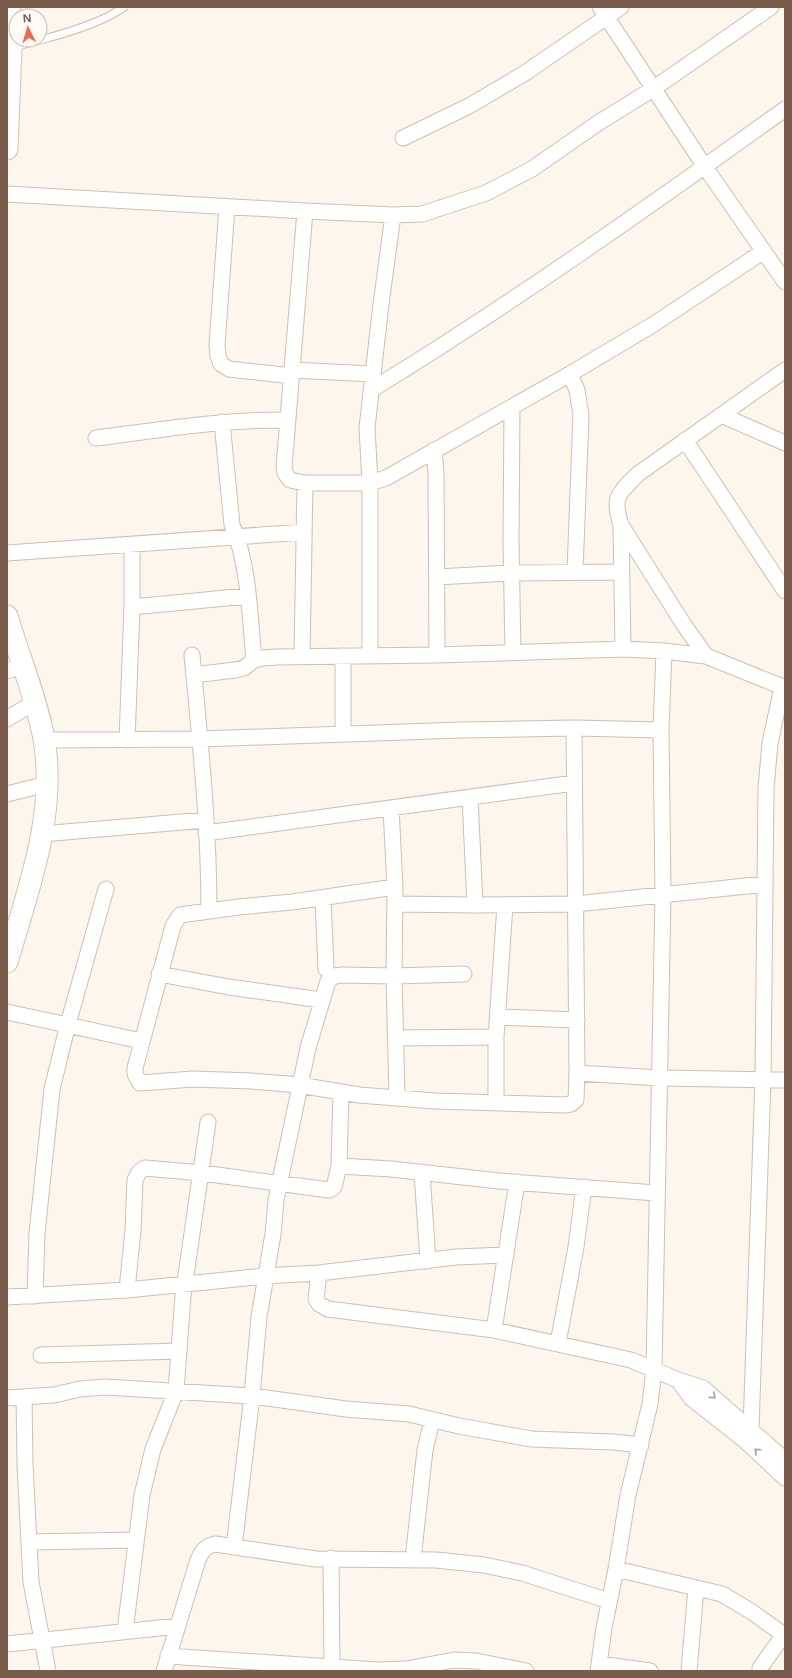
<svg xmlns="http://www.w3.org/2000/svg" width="792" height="1678" viewBox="0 0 792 1678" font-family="'Open Sans',sans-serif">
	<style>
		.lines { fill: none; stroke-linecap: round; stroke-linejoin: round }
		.service-casing { stroke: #d1beb0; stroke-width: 9 }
		.minor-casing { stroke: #d1beb0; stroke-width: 17 }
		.secondary-casing { stroke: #d6c0b0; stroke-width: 23 }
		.service { stroke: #fff; stroke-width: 7 }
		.minor { stroke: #fff; stroke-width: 15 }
		.secondary { stroke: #fff; stroke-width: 21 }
		.oneway { stroke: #af9d94 }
	</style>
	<rect width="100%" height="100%" fill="#fdf6ec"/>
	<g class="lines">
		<g class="service-casing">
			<path id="service" d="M40,40C67,33 102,23 124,7
				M14,47L40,40"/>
		</g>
		<g class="minor-casing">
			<path id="minor" d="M600,7L705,167L785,282
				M403,138L469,106L525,73L621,7
				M7,194L305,211L393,215L422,214L486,193L532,169L598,123L653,89L771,7
				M227,207L217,345L218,356L221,364L229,369L292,376
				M305,211L284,467L285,473L290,480L305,483H370L386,478L570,374L654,324L764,251
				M292,370L373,374
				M570,374L577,390L581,415L575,571
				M371,390C513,303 650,206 785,109
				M512,408L511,541L513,652
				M721,415L785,443
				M222,422L232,525C249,563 250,619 254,660
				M96,438C160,430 224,419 288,420
				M685,440L785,591
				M434,450L436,473L437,655
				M621,526L623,649
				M7,553L304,532
				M437,577L512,573L622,572
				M132,607L247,596
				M192,655C200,740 209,825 209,911
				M370,656V483L367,428L381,304L393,215
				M706,656L684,625L621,525C612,497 618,494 638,474L785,370
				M302,657L305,483
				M7,671L23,666
				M194,675L235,670L244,668L254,660L263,658L277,657L437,655L623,649L664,651L706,656L785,688
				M7,719L35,702
				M343,734V656
				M44,740L200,739L461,730L574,728L661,730
				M127,740L132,607V545
				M7,794L47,784
				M470,797L475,905
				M391,808L395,887L394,976L397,1098
				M206,833L574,783
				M42,834L205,820
				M395,887L292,902L239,907L180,915L173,926L135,1068V1074L140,1083L193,1079L252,1081L299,1085L359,1095L435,1101L564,1105L571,1104L576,1100L577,1073L574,728
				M323,898L326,969
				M395,904L475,905L576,904L765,884
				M159,974L229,987L321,1000
				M7,1012L141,1041
				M498,1017L577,1020
				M397,1038L496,1037
				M577,1073L660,1078L785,1080
				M496,1103V1037L505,905
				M339,1166L391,1169L499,1181L656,1193
				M422,1173L428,1261
				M319,1273L316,1299L319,1304L328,1309L494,1330L631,1360L678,1380L703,1388L785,1460
				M127,1290L133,1230L135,1180L139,1172L145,1168L202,1173L329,1190L334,1187L339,1166L341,1092
				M35,1296L37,1233L52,1089L68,1024L106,889
				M7,1297L127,1290L265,1276L319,1273L456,1257L506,1255
				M494,1330L517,1182
				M558,1343L576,1247L584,1187
				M41,1355L179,1351
				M678,1380L691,1398L743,1439L785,1478
				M24,1397L25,1464L31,1582L48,1671
				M7,1398L54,1395L80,1389L105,1387L252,1396L346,1409L409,1414L459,1426L531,1439L613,1442L641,1445
				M751,1429L763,1079L766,788L770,743L782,687
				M29,1542L136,1540
				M234,1547L252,1396L259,1317L273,1234L276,1200L308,1048L328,981L334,976L342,975L394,976L464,974
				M331,1558L332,1667
				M413,1559L425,1450L432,1420
				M616,1569L722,1594L752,1612L784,1635
				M125,1631L142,1495L153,1449L176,1391L183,1296L208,1122
				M7,1644L178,1626
				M168,1656L377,1670L406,1669L454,1660L476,1661L526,1671
				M599,1664L650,1671
				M760,1668L785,1633
				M164,1671L198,1560C202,1551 205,1546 215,1544L316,1559L436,1560L484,1565L522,1573L609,1601
				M598,1671L604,1628L616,1569L628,1495L650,1404L654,1369L663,895L661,730L664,651
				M689,1671L696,1588"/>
		</g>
		<g class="secondary-casing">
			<path id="secondary" d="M7,149L12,23L9,7
				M7,616C19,657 36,696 44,739C57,815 28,890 7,962"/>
		</g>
		<use href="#service" class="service"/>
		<use href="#minor" class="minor"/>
		<use href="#secondary" class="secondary"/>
	</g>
	<defs><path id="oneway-chevron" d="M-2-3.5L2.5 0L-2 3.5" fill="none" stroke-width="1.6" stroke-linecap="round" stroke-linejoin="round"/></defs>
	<g class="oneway">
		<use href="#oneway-chevron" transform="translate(713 1396) rotate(41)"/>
		<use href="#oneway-chevron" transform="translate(757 1451) rotate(-138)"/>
	</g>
	<rect width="792" height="1678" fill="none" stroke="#7a5c4d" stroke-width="16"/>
	<g transform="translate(28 28) rotate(355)"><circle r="19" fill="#fffaf3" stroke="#cabbb1"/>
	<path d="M0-3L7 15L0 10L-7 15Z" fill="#e76f51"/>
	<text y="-6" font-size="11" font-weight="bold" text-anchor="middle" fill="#7a5c4d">N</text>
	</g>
</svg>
